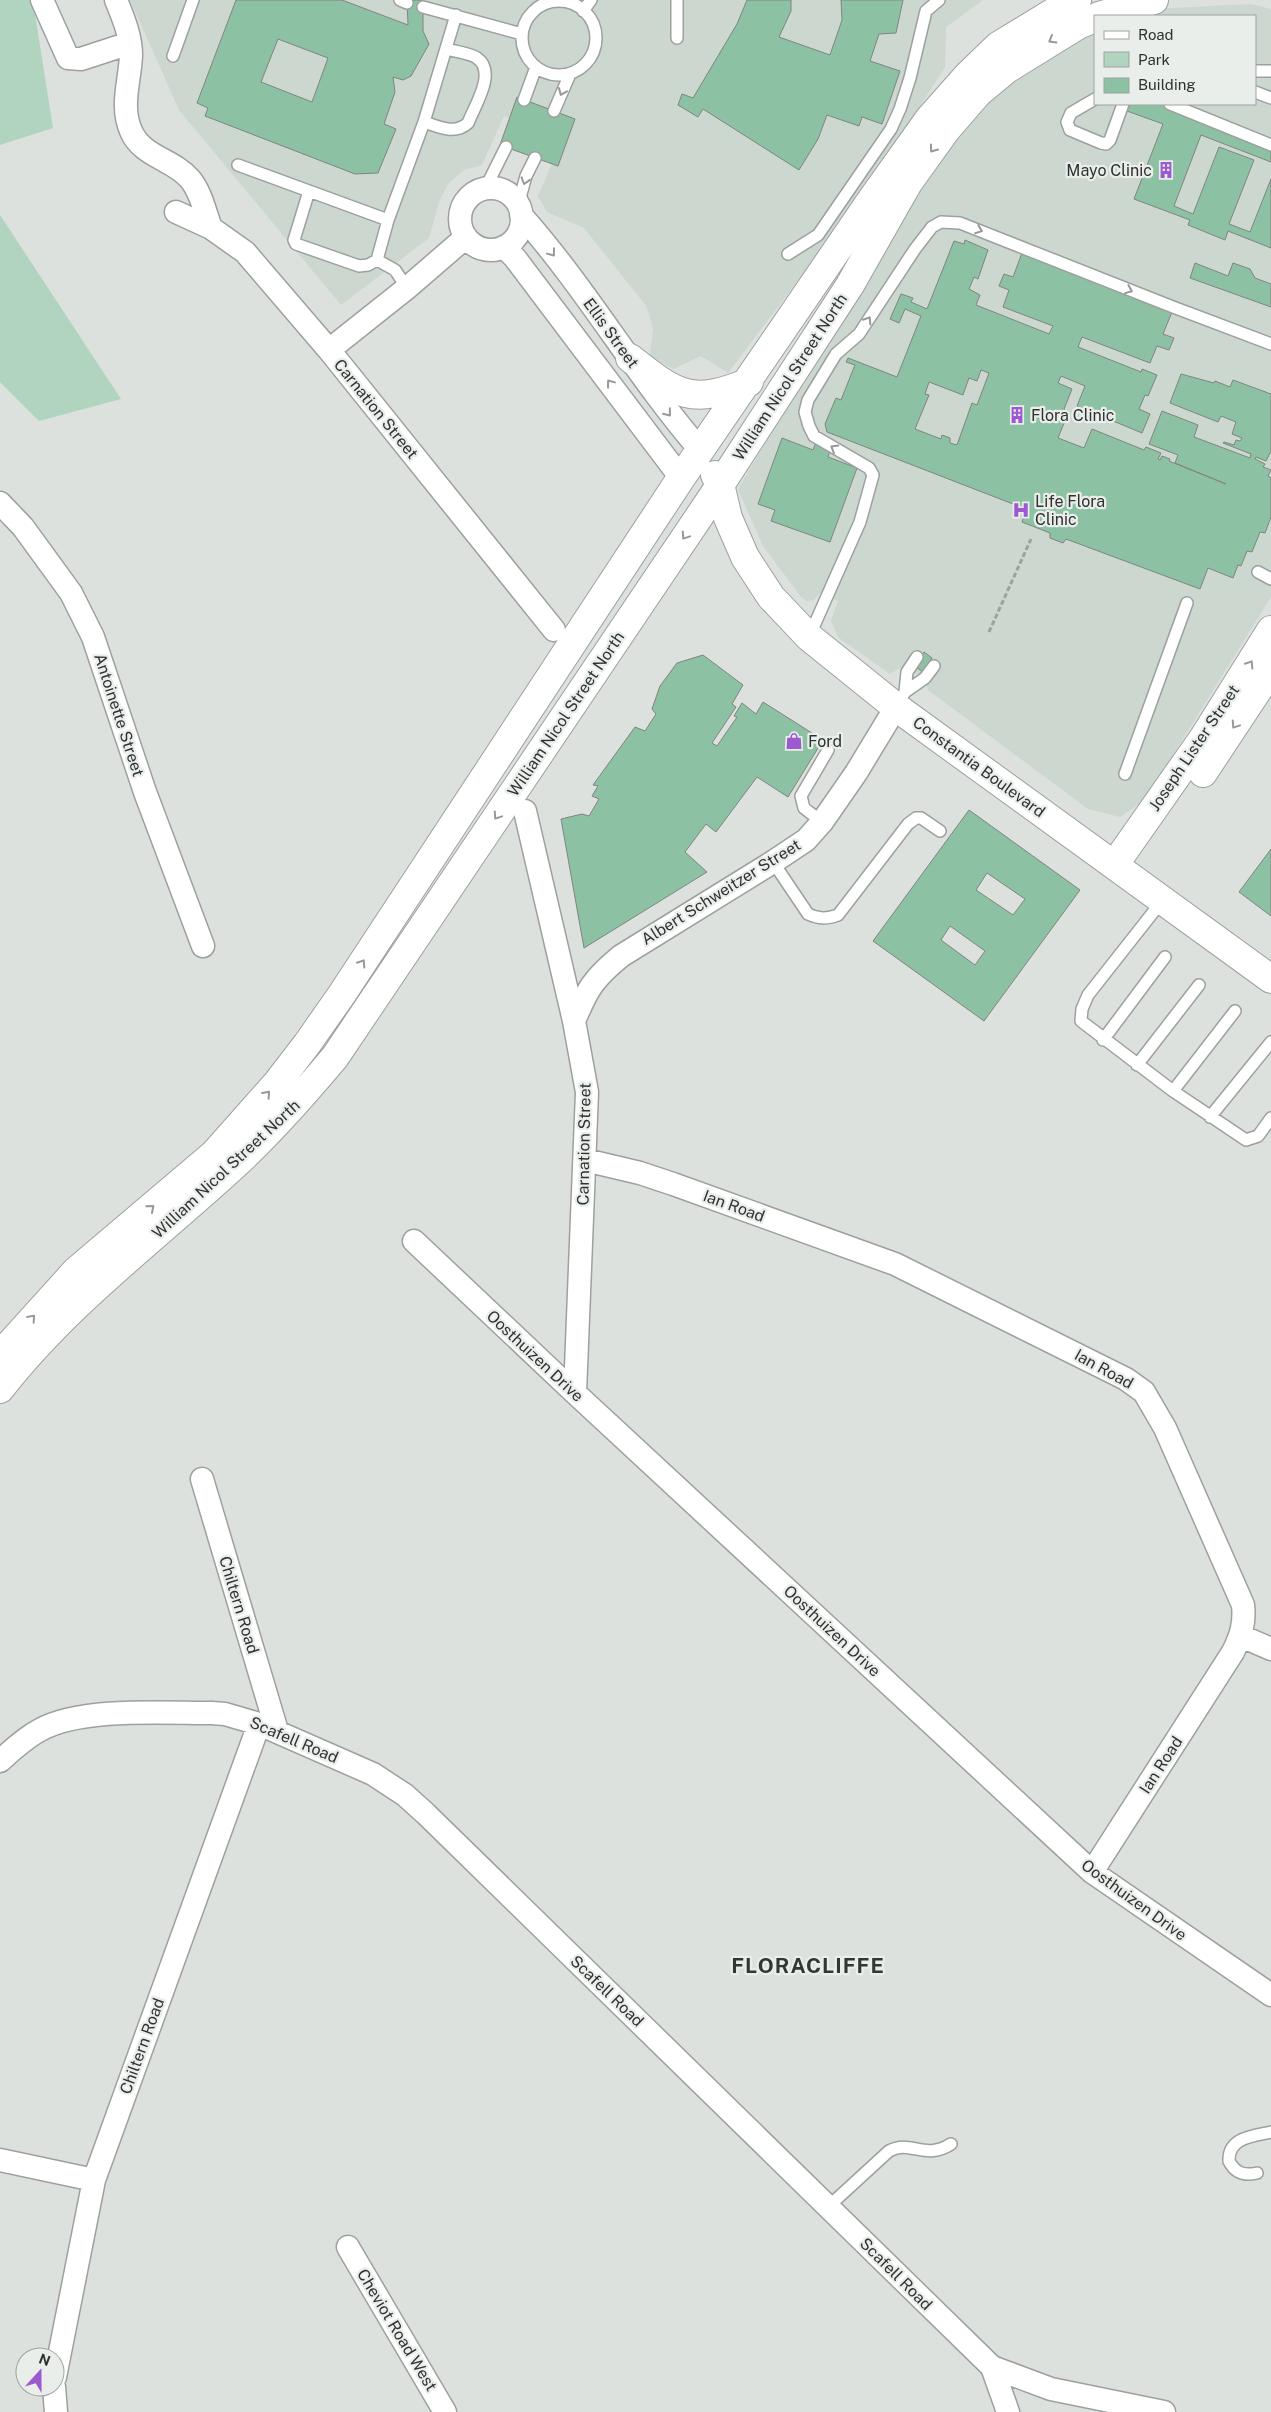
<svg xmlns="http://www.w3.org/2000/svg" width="1271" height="2412" viewBox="0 0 1271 2412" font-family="'Public Sans',sans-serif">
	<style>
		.built { fill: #cbd7cf; fill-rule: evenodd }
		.green { fill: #b1d4bf }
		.building { fill: #8cc2a3; stroke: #808481; fill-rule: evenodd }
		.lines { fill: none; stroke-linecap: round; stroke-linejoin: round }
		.lane-casing { stroke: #9da19e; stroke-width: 14 }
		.street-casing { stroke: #9da19e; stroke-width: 25 }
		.secondary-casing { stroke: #9da19e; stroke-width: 30 }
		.path { stroke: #9da19f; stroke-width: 3; stroke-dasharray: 5 2.5; stroke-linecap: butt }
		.lane { stroke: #fff; stroke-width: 11 }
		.street { stroke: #fff; stroke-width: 22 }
		.secondary { stroke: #fff; stroke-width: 28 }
		.oneway { stroke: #989898 }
		.labels { text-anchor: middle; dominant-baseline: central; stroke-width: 4.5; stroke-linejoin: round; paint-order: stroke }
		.poi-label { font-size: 16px; fill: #303231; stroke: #e9eeeb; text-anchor: start }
		.street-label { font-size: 16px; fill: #303231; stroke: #e9eeeb }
		.district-label { font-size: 21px; font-weight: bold; letter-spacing: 1px; fill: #323634; stroke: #e9eeeb }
	</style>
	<rect width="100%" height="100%" fill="#dce1de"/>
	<path class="built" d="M130,0H983L946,27L945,67L868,188L728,373L701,356L673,369L650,356L653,329L647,307L584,228L547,212L538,196L563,138L504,116L482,165L464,170L449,183L440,199L429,238L341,305L179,110Z
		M1251,4L1271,9V146L1162,104H1255V16H1136L1153,9Z
		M1095,33V104H1130L1128,111L1163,124L1134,199L1190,220L1188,226L1225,240L1228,231L1271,248V284L1255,278L1250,269L1233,263L1228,276L1195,263L1190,277L1271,307V597L1145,800L1120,817L1088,809L928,690L925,679L917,674L903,666L890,674L839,638L831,621L838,601L819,593L814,600L807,601L802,598L763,546L738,489L924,177L977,108L1063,46ZM782,438L813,450L816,443L828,457L857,468L830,542L772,521L775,510L758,503ZM924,652L932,658L922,672L915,666Z
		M1201,135L1271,162V179L1250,232L1229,224L1254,160L1219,147L1193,214L1174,206Z"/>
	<path class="green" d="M0,0H29L35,14L53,128L0,145Z
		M0,215L121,399L39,421L0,382Z"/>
	<path class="building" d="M236,0H342L408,25L407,0H423V31L429,44L411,76L403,80L393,77L395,92L384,124L396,129L378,173L355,174L205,116L208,108L197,103ZM278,39L328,58L312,102L261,82Z
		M747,0H791V11L779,37L830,55L842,20L841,0H903L896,33L879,34L870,61L900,71L882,124L862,117L859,126L827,115L818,139L799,170L703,109L698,117L678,105L682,94L693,98L737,24Z
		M517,97L575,119L558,166L500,145Z
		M1130,104H1162L1271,146V162L1201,135L1174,206L1193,214L1219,147L1254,160L1229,224L1250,232L1271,179V248L1228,231L1225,240L1188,225L1190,220L1134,199L1163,124L1127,111Z
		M965,240L988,250L978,279L974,277L969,289L980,295L976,305L1049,334L1053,326L1003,307L1009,290L999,286L1004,274L1013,277L1022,253L1172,312L1163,334L1174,338L1169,350L1157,346L1150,363L1082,337L1078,347L1141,372L1142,369L1157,375L1148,396L1145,395L1139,409L1150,414L1142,433L1077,406L1085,386L1061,376L1058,383L1072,389L1064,409L1068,413L1058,438L1084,448L1092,429L1144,450L1146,447L1161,453L1158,459L1160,460L1162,456L1170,459L1169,461L1226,484L1175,463L1178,455L1149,444L1162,411L1198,425L1194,437L1250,458L1251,454L1223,443L1224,442L1234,445L1236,440L1240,441L1242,438L1232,434L1236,422L1221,416L1218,422L1170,403L1181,374L1214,383L1215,381L1230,387L1233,380L1271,394V451L1266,461L1256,457L1255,459L1265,464L1263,467L1271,470L1268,476L1271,478V517L1265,533L1260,532L1252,552L1247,551L1241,566L1238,565L1233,578L1208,568L1200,589L1066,539L1063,543L1050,538V533L1022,522L1026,509L827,432L825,424L836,398L841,400L855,365L846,362L848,358L897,377L921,316L905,309L899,323L890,319L901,294L913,298L911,302L927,309L954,241L964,244ZM981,370L989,373L977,405L972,403L957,445L950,443V438L942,435L941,439L915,429L929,395L925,394L929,382L963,395L969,378L977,381Z
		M1195,263L1228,276L1233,263L1250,269L1255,278L1271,284V307L1190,278Z
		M782,438L813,450L816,442L831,448L828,457L857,468L830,542L771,521L775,510L758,504Z
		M924,652L932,658L923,672L914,666Z
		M703,655L743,685L732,704L736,707L712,743L717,746L737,717L734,716L742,703L756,714L763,702L823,740L788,797L757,777L716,832L706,824L685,852L707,872L584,948L561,819L582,814L589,816L599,799L592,796L598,786L593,785L635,727L645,731L656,714L652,709L660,686L677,663Z
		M969,810L1080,890L984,1021L873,941ZM987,873L1025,899L1013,915L976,890ZM950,926L985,951L975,965L941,940Z
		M1271,849V916L1239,892Z"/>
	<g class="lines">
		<g class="lane-casing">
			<path id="lane" d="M400,0L407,3
				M522 38a37 37 0 1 1 74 0a37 37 0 1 1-74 0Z
				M423,7L522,34
				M583,11L591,0
				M677,38V0
				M173,56L193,0
				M1255,71H1271
				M1255,92L1271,98
				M1095,99L1071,113L1067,122L1070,130L1101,143L1106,144L1110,140L1123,104
				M524,100L536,67
				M1170,104L1271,145
				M554,111L570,74
				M424,122C439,127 455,135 468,123C475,105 497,72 477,58C470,53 456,52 447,49
				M238,165L388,220L377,260L395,270L407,288
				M485,189L506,147
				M309,191L294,240L296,244L359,266L368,265L377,260
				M518,205L526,176L535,158
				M388,220L424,122L456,15
				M788,254L818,235L891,129L900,109L910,78L926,11L939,0
				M1258,572L1271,579
				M809,637L860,522L873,475L869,468L814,436L809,426L805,412L808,400L836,354L859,334L915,249L932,227L941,222L960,223L1173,307L1271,344
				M905,692L907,672L917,657
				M896,707L905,692L925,678L934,666
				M1125,774L1187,603
				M822,822L804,808L801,796L828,750
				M773,862L808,914C819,919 827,919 838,915L908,824L916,818H921L940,831
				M1162,901L1088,995L1082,1009L1081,1021L1173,1091L1246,1140L1258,1136L1271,1118
				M1103,1040L1165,957
				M1137,1065L1199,985
				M1173,1091L1235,1011
				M1210,1117L1271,1042
				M1257,2173C1244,2176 1235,2173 1229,2161C1228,2137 1254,2136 1271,2132
				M829,2206L889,2151C911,2139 924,2161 951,2144"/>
		</g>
		<g class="street-casing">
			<path id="street" d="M42,0L68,58L81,59L130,43
				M116,0C123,17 131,36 131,55C130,81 120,106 131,131C142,157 173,159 190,179C201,192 205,212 211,228
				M460 219a31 31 0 1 1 62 0a31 31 0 1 1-62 0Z
				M176,212L211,228L245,252L329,350L554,630
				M521,215C587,289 636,376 701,451
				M504,247L515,258L681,478
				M329,350L407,288L466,237
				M0,503L23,527L71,593L93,637L145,792L203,946
				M525,811L574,1021L587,1092L575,1393
				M574,1021C588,988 593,979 621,956L773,862L806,840L822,822L856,773L896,707
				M585,1160L640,1173L673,1184L895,1264L1126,1379L1144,1392L1165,1428L1243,1605C1245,1623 1241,1636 1233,1652L1092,1872
				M414,1241L575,1393L1092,1872L1271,1995
				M202,1479L277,1731
				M1241,1636L1271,1649
				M0,1761C12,1750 25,1738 40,1730C81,1707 165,1713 212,1713L225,1714L259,1724L373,1774L405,1795L426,1814L992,2367L1051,2389L1164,2412
				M0,2160L94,2180
				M348,2247L445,2412
				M992,2367L1008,2412
				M55,2377L94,2180L259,1724
				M54,2387L56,2412"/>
		</g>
		<g class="secondary-casing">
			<path id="secondary" d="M1099,16L1154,0
				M630,358C677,395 691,406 749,382
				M715,475L720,484L728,518L745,557L771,597L809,637L896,707L1271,979
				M1203,773L1271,670
				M1115,864L1204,737L1271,630
				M0,1355L76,1271L214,1154L277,1083L307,1044L342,994L681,478L872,199L929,119L968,75L998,46L1062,7L1077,0
				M0,1389C68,1302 157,1237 238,1162C273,1129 304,1094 335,1057L713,496L850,285L908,183L946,130L978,93L1007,69L1078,25L1095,18"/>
		</g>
		<path class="path" d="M989,632L1031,539"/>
		<use href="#lane" class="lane"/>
		<use href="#street" class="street"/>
		<use href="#secondary" class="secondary"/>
	</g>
	<defs><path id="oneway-chevron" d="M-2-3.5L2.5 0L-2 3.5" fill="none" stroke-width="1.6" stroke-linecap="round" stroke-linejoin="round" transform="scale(1.25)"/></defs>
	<g class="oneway">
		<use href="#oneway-chevron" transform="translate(1052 40) rotate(150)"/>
		<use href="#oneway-chevron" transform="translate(562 92) rotate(113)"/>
		<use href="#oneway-chevron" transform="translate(933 149) rotate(126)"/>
		<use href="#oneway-chevron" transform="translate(525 181) rotate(107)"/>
		<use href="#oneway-chevron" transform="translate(979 230) rotate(21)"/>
		<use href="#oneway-chevron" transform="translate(552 253) rotate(53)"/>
		<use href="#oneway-chevron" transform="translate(1129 290) rotate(22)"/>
		<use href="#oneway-chevron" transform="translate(868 320) rotate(-57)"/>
		<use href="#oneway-chevron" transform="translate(610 383) rotate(-127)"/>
		<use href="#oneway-chevron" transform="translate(668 413) rotate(51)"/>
		<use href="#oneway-chevron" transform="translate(834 448) rotate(-149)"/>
		<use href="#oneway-chevron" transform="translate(685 536) rotate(124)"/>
		<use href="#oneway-chevron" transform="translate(1250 664) rotate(-57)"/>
		<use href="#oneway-chevron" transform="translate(1235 725) rotate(124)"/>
		<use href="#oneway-chevron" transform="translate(497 816) rotate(124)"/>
		<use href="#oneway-chevron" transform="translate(362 963) rotate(-57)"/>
		<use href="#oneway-chevron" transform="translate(267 1094) rotate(-48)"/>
		<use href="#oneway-chevron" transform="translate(151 1208) rotate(-41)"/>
		<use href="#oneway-chevron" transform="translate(32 1318) rotate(-49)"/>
	</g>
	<defs>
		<g id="building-bare" transform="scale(1.35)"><path d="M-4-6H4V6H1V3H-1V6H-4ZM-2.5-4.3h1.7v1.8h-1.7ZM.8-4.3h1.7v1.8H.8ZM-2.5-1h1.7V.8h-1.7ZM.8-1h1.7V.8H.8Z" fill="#9d59cf" stroke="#e9eeeb" stroke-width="2.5" paint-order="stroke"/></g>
		<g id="hospital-bare" transform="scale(1.35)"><path d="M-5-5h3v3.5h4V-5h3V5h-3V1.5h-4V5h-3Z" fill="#9d59cf" stroke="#e9eeeb" stroke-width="2.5" paint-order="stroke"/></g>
		<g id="shop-bare" transform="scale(1.35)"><path d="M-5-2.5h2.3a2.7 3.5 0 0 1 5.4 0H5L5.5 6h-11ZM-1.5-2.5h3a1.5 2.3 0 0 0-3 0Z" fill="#9d59cf" stroke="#e9eeeb" stroke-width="2.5" paint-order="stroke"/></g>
	</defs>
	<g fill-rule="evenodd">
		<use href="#building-bare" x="1166" y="170"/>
		<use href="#building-bare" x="1017" y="415"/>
		<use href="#hospital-bare" x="1021" y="510"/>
		<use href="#shop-bare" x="794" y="741"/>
	</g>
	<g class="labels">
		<g class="poi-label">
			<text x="1152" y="170" text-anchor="end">Mayo Clinic</text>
			<text x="1031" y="415">Flora Clinic</text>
			<text x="1035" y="501">Life Flora<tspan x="1035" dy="18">Clinic</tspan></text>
			<text x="808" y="741">Ford</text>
		</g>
		<g class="street-label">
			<text transform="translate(611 333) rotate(54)">Ellis Street</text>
			<text transform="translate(790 377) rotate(-57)">William Nicol Street North</text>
			<text transform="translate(376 409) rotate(51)">Carnation Street</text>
			<text transform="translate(566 714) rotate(-56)">William Nicol Street North</text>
			<text transform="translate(119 715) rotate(72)">Antoinette Street</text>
			<text transform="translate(1194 748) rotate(-56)">Joseph Lister Street</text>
			<text transform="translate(979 767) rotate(36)">Constantia Boulevard</text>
			<text transform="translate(721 892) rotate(-32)">Albert Schweitzer Street</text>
			<text transform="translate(584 1144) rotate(-89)">Carnation Street</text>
			<text transform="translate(226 1169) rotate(-43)">William Nicol Street North</text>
			<text transform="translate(734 1206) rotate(20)">Ian Road</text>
			<text transform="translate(535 1356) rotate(43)">Oosthuizen Drive</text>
			<text transform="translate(1104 1369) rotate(29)">Ian Road</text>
			<text transform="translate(239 1605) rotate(73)">Chiltern Road</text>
			<text transform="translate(832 1631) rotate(43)">Oosthuizen Drive</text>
			<text transform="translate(294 1740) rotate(23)">Scafell Road</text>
			<text transform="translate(1161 1765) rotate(-57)">Ian Road</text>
			<text transform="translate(1134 1900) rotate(36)">Oosthuizen Drive</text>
			<text transform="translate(607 1991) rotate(44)">Scafell Road</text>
			<text transform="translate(142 2046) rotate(-70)">Chiltern Road</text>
			<text transform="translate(896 2274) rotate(45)">Scafell Road</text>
			<text transform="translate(397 2330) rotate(59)">Cheviot Road West</text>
		</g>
		<g class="district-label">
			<text x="808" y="1965">FLORACLIFFE</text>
		</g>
	</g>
	<rect x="1094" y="15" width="162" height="90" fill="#e9eeeb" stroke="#9fa3a1"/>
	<rect x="1104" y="31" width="25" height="8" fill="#ffffff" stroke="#9fa3a1"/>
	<text x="1138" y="40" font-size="15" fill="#303231">Road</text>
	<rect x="1104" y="52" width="25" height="15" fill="#b1d4bf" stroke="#9fa3a1"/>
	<text x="1138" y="65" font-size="15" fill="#303231">Park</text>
	<rect x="1104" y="78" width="25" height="15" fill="#8cc2a3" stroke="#9fa3a1"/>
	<text x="1138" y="90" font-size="15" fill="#303231">Building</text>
	<g transform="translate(40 2372) rotate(21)"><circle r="24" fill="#e9eeeb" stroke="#9fa3a1"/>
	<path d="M0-4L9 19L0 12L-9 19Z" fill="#9d59cf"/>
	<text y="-8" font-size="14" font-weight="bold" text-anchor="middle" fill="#303231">N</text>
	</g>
</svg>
